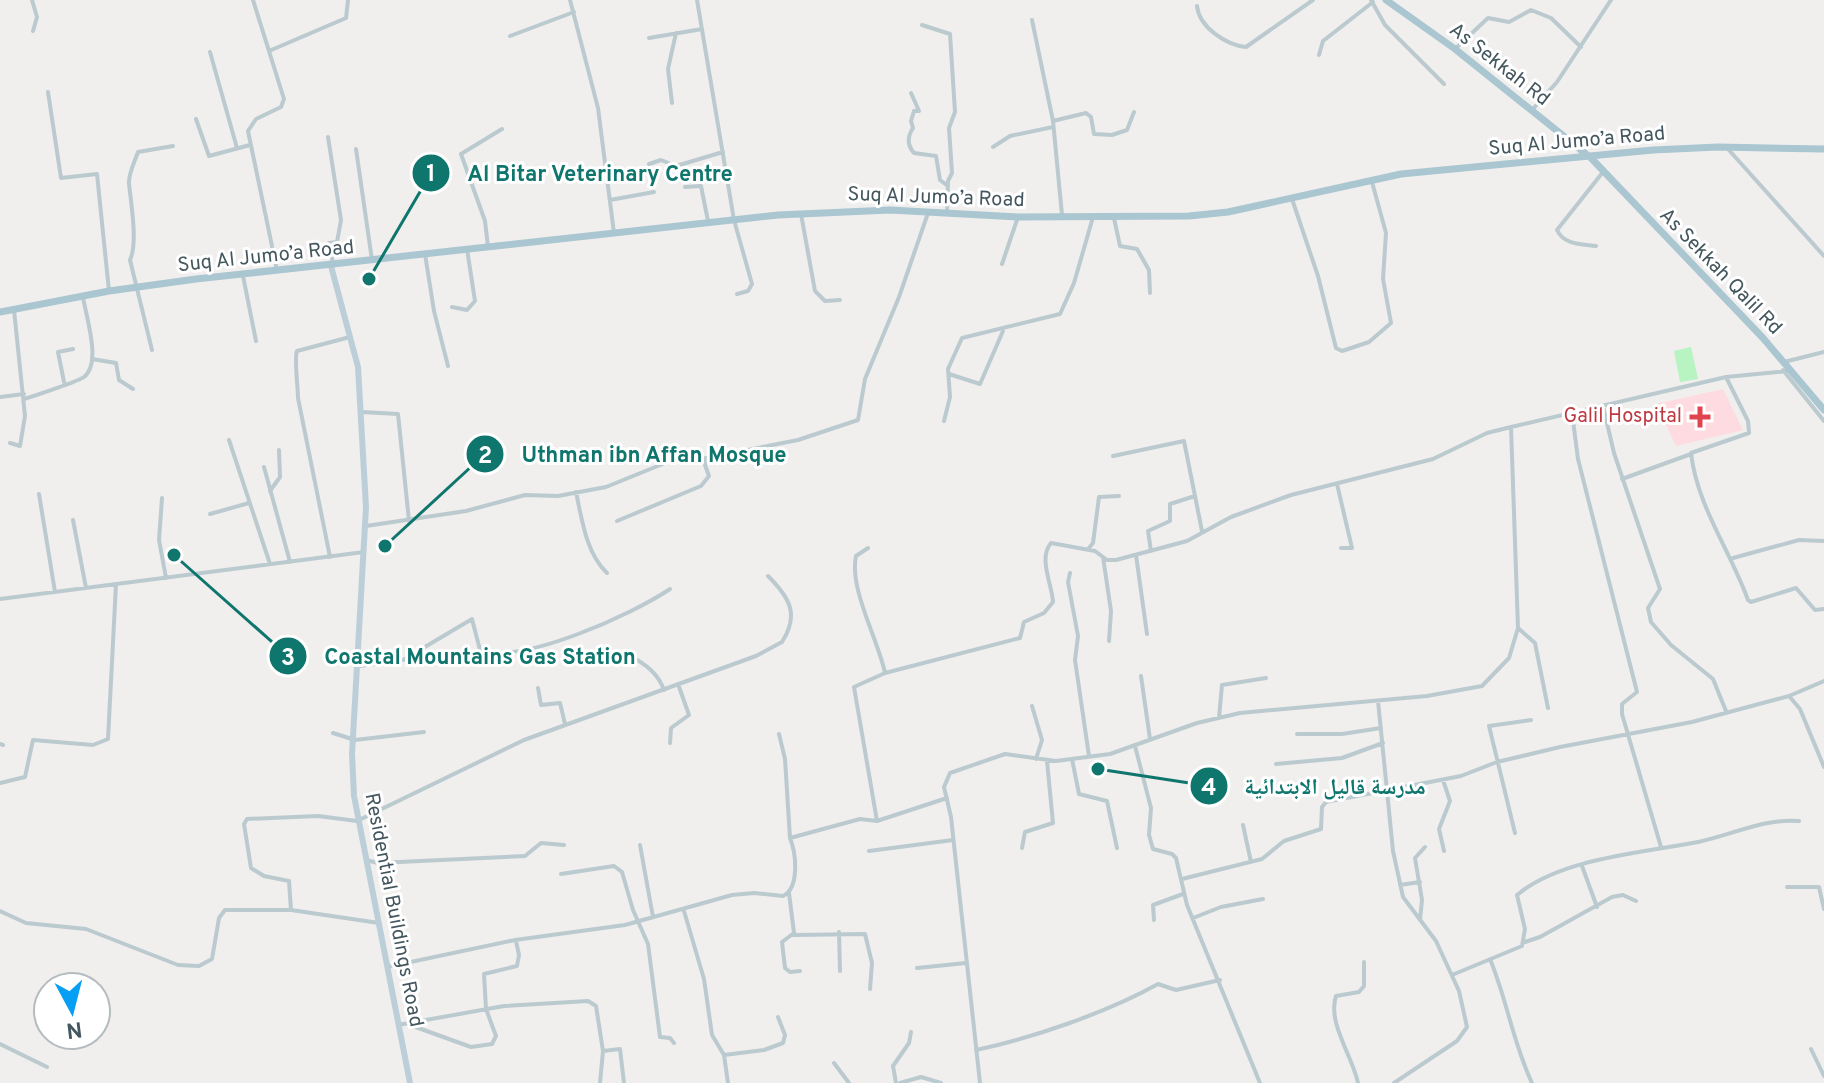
<svg xmlns="http://www.w3.org/2000/svg" width="1824" height="1083" viewBox="0 0 1824 1083" font-family="Overpass,'Noto Naskh Arabic',sans-serif">
	<style>
		.medical { fill: #fedbe0 }
		.pitch { fill: #b7f4c2 }
		.lines { fill: none; stroke-linecap: round; stroke-linejoin: round }
		.street { stroke: #bacacf; stroke-width: 4 }
		.secondary { stroke: #bccfd8; stroke-width: 6 }
		.primary { stroke: #aac6d0; stroke-width: 7 }
		.health-dot { fill: #e0444e; stroke: #fff; stroke-width: 3 }
		.labels { text-anchor: middle; dominant-baseline: central; stroke-width: 6; stroke-linejoin: round; paint-order: stroke }
		.street-label { font-size: 20px; fill: #44575e; stroke: #fff }
		.health-label { font-size: 20px; fill: #be3a42; stroke: #fff; text-anchor: end }
		.leader { fill: none; stroke: #0f766e; stroke-width: 3 }
		.callout-dot { fill: #0f766e; stroke: #fff; stroke-width: 3 }
		.mark-label { font-size: 24px; text-anchor: middle; font-weight: bold; fill: #fff }
		.callout-label { font-size: 22px; text-anchor: middle; font-weight: bold; fill: #0f766e; stroke: #fff; stroke-width: 6; stroke-linejoin: round; paint-order: stroke }
	</style>
	<rect width="100%" height="100%" fill="#f1eeee"/>
	<path class="medical" d="M1723,389L1743,430L1676,446L1656,404Z"/>
	<path class="pitch" d="M1691,347L1698,379L1680,382L1674,351Z"/>
	<g class="lines">
		<path class="street" d="M32,0L37,17L33,31
			M253,0L284,99L281,107L256,119L248,131L277,270
			M570,0L598,108L614,233
			M697,0L734,220L752,284L748,291L737,294
			M1371,0L1385,25L1444,84
			M1197,6C1199,27 1226,45 1246,47L1313,0
			M1032,20L1053,121L1062,215
			M922,25L950,34L955,112L949,128L952,173L948,181L947,213
			M510,36L574,12
			M649,38L702,29
			M1455,49L1488,18L1509,22L1531,10L1551,18L1581,47
			M269,51L346,18L348,0
			M210,52L237,148
			M1319,55L1323,41L1373,2
			M48,92L61,178L97,174L109,291
			M911,93L919,111H914L911,121L913,128C907,137 907,145 914,153L936,156L940,180L948,186
			M672,103L668,69L676,33
			M1532,110L1557,82L1611,0
			M196,119L209,156L250,145
			M1053,121L1086,113L1091,117L1094,134L1112,135L1127,130L1134,112
			M328,137L341,220L337,242L329,243L333,263
			M993,147L1010,136L1053,127
			M356,149L372,260
			M1728,149L1824,256
			M649,164L661,160L676,166L723,152
			M685,187L701,186L708,221
			M1292,199L1318,276L1336,348L1342,351L1369,342L1391,323L1383,279L1386,233L1372,182
			M610,200L654,192
			M801,214L815,291L825,301L840,300
			M1114,218L1120,246L1137,249L1149,270L1150,293
			M1596,246C1581,244 1564,245 1557,230L1603,172
			M488,247L485,221L461,154L502,129
			M425,254L434,311L448,366
			M1002,264L1018,217
			M243,276L256,341
			M452,307L467,310L475,301L467,249
			M152,350L130,260C138,243 131,203 129,184C128,174 135,161 138,152L173,146
			M92,359L116,363L119,380L133,389
			M1784,362L1824,352
			M1783,370L1824,421
			M949,374L980,384L1003,331
			M1726,377L1748,421L1749,433L1691,453C1697,506 1730,550 1748,600L1751,602L1796,588L1815,610L1824,609
			M64,382L58,352L73,349
			M0,397L24,394
			M24,399C34,396 79,381 84,377C102,363 86,317 83,297
			M1603,406L1614,453L1660,589L1648,608L1651,622L1671,645L1713,679L1726,711
			M362,412L398,414L409,521
			M1572,413L1578,459L1637,692L1622,704V714L1661,847
			M944,421L950,397L948,369L962,338L1060,314L1074,283L1093,217
			M229,440L270,564
			M10,443L20,446L25,416L14,310
			M1113,456L1184,441L1202,531
			M264,467L290,562
			M1622,479L1691,454
			M1337,484L1352,548H1341
			M270,491L280,477L279,450
			M576,492C582,520 586,553 607,573
			M39,494L55,592
			M162,498L159,540L166,578
			M210,514L249,503
			M73,520L86,588
			M617,521L701,486L709,476L705,465L708,457
			M366,526L466,511L525,495L558,496L606,487L670,461H691L798,440L858,420L865,379L899,297L928,213
			M868,548L856,556C849,589 878,639 885,673
			M1089,548L1093,543L1099,497L1119,496
			M1151,551L1148,531L1170,521V504L1195,496
			M1136,555L1147,634
			M330,557L298,398C298,388 294,357 297,351L350,337
			M1103,557L1111,611L1109,641
			M1733,558L1799,540L1824,541
			M1070,573L1068,582L1078,636L1075,660L1089,756
			M0,599L364,552
			M1518,628L1535,643L1548,708
			M618,664L629,655C645,664 658,673 664,690
			M360,666L403,660L472,619L480,650C522,665 633,614 670,589
			M1141,676L1150,739
			M538,688L541,705L560,703L565,724
			M1789,696L1800,709L1824,767
			M1378,701L1393,851L1403,897L1436,941L1459,991L1467,1027L1457,1041L1394,1083
			M1032,706L1042,740L1036,759
			M1219,718L1222,685L1266,678
			M333,733L355,740L424,732
			M779,734L785,759L790,838
			M1297,734H1342L1381,728
			M670,743L671,728L689,715L678,684
			M0,744L3,745
			M1135,746L1151,808L1149,835L1153,849L1172,854L1176,858L1187,905L1260,1083
			M1072,759L1079,794L1107,801L1117,848
			M1276,764L1342,758L1383,743
			M1443,780L1450,801L1439,829L1444,851
			M0,783L25,777L33,740L93,745L108,739L116,584
			M877,821L854,687L885,673L1020,638L1024,622L1044,613L1053,602C1052,584 1038,558 1051,543L1095,551L1107,560H1116L1187,541L1231,517L1291,495L1433,459L1487,433L1511,427
			M1243,825L1251,862
			M1515,833L1489,726L1531,720
			M640,845L653,917
			M1022,848L1025,832L1053,823L1047,761
			M869,851L953,840
			M366,860L378,863L525,856L541,843L564,845
			M1582,866L1597,907
			M561,874L614,866L622,872L633,910L648,944L660,1037L670,1038L674,1043
			M1182,879L1262,859L1284,841L1321,829L1322,807L1326,802L1461,776L1497,762L1560,747L1692,722L1789,696L1824,681
			M1400,885L1420,882
			M1787,887H1819L1824,909
			M789,893L794,933L782,942L785,968L790,972L800,971
			M291,910L289,881L264,876L251,868L244,824L247,819L318,816L357,821L524,740L756,656L782,642C800,614 789,597 768,576
			M0,911L26,923L86,929L178,965L199,966L212,959L219,918L225,910H291L379,923
			M684,911L704,979L712,1035L724,1055L728,1083
			M1193,918L1221,907L1263,899
			M1154,920L1153,905L1183,894
			M1420,920L1422,900L1415,858L1425,847
			M839,932L840,971
			M794,935L865,934L872,963L870,989
			M1525,942L1540,937L1612,897L1623,895L1636,901
			M1490,959C1507,1000 1513,1043 1532,1083
			M387,967L515,940L625,925L732,895L754,893L783,896C800,888 796,853 790,838L860,819L877,821L947,798
			M917,968L966,963
			M1452,975L1522,946L1525,929L1517,895C1561,858 1643,853 1698,842C1732,835 1764,818 1799,821
			M398,1025L504,1006L588,1001L596,1006L603,1051L600,1083
			M410,1025L471,1047L492,1044L496,1036L486,1009L484,974L517,966L519,955L516,941
			M0,1044L47,1067
			M1811,1049L1824,1076
			M976,1050C1033,1038 1108,1012 1158,984L1176,990L1220,980
			M603,1051L620,1049L624,1083
			M724,1055L764,1050L783,1043L785,1035L778,1017
			M834,1063L849,1083
			M896,1083L893,1066L909,1043L911,1032
			M900,1083L921,1077L941,1083
			M980,1083L951,817L944,787L950,773L1005,754L1056,761L1110,754L1197,723L1240,713L1427,696L1482,686L1509,658L1518,628L1511,427L1726,377L1788,371
			M1358,1083C1353,1057 1327,1023 1336,996L1359,992L1364,986V962"/>
		<path class="secondary" d="M331,266L358,367L366,507L352,754L354,796L410,1083"/>
		<path class="primary" d="M1386,0L1455,49L1591,158L1763,338L1824,410
			M0,312L109,291L196,279L778,215L890,210L1018,217L1189,216L1228,212L1401,174L1653,150L1718,147L1824,149"/>
	</g>
	<path class="health-dot" d="M1696 405h8v8h8v8h-8v8h-8v-8h-8v-8h8z"/>
	<g class="labels">
		<g class="street-label">
			<text transform="translate(1499 65) rotate(38)">As Sekkah Rd</text>
			<text transform="translate(1577 142) rotate(-5)">Suq Al Jumo’a Road</text>
			<text transform="translate(936 198) rotate(2)">Suq Al Jumo’a Road</text>
			<text transform="translate(266 257) rotate(-6)">Suq Al Jumo’a Road</text>
			<text transform="translate(1720 272) rotate(46)">As Sekkah Qalil Rd</text>
			<text transform="translate(393 910) rotate(79)">Residential Buildings Road</text>
		</g>
		<g class="health-label">
			<text x="1682" y="417">Galil Hospital</text>
		</g>
	</g>
	<path class="leader" d="M369 279L431 173M385 546L485 454M174 555L288 656M1098 769L1209 786"/>
	<g class="callout-dot">
		<circle cx="369" cy="279" r="8"/>
		<circle cx="385" cy="546" r="8"/>
		<circle cx="174" cy="555" r="8"/>
		<circle cx="1098" cy="769" r="8"/>
		<circle cx="431" cy="173" r="20"/>
		<circle cx="485" cy="454" r="20"/>
		<circle cx="288" cy="656" r="20"/>
		<circle cx="1209" cy="786" r="20"/>
	</g>
	<g class="mark-label">
		<text x="431" y="181">1</text>
		<text x="485" y="463">2</text>
		<text x="288" y="665">3</text>
		<text x="1209" y="795">4</text>
	</g>
	<g class="callout-label">
		<text x="600" y="181">Al Bitar Veterinary Centre</text>
		<text x="654" y="462">Uthman ibn Affan Mosque</text>
		<text x="480" y="664">Coastal Mountains Gas Station</text>
		<text x="1335" y="794">مدرسة قاليل الابتدائية</text>
	</g>
	<g transform="translate(72 1011) rotate(173)"><circle r="38" fill="#ffffff" stroke="#b4bcbf" stroke-width="2"/>
	<path d="M0-6L14 30L0 20L-14 30Z" fill="#05a0f4"/>
	<text y="-12" font-size="22" font-weight="bold" text-anchor="middle" fill="#44575e">N</text>
	</g>
</svg>
